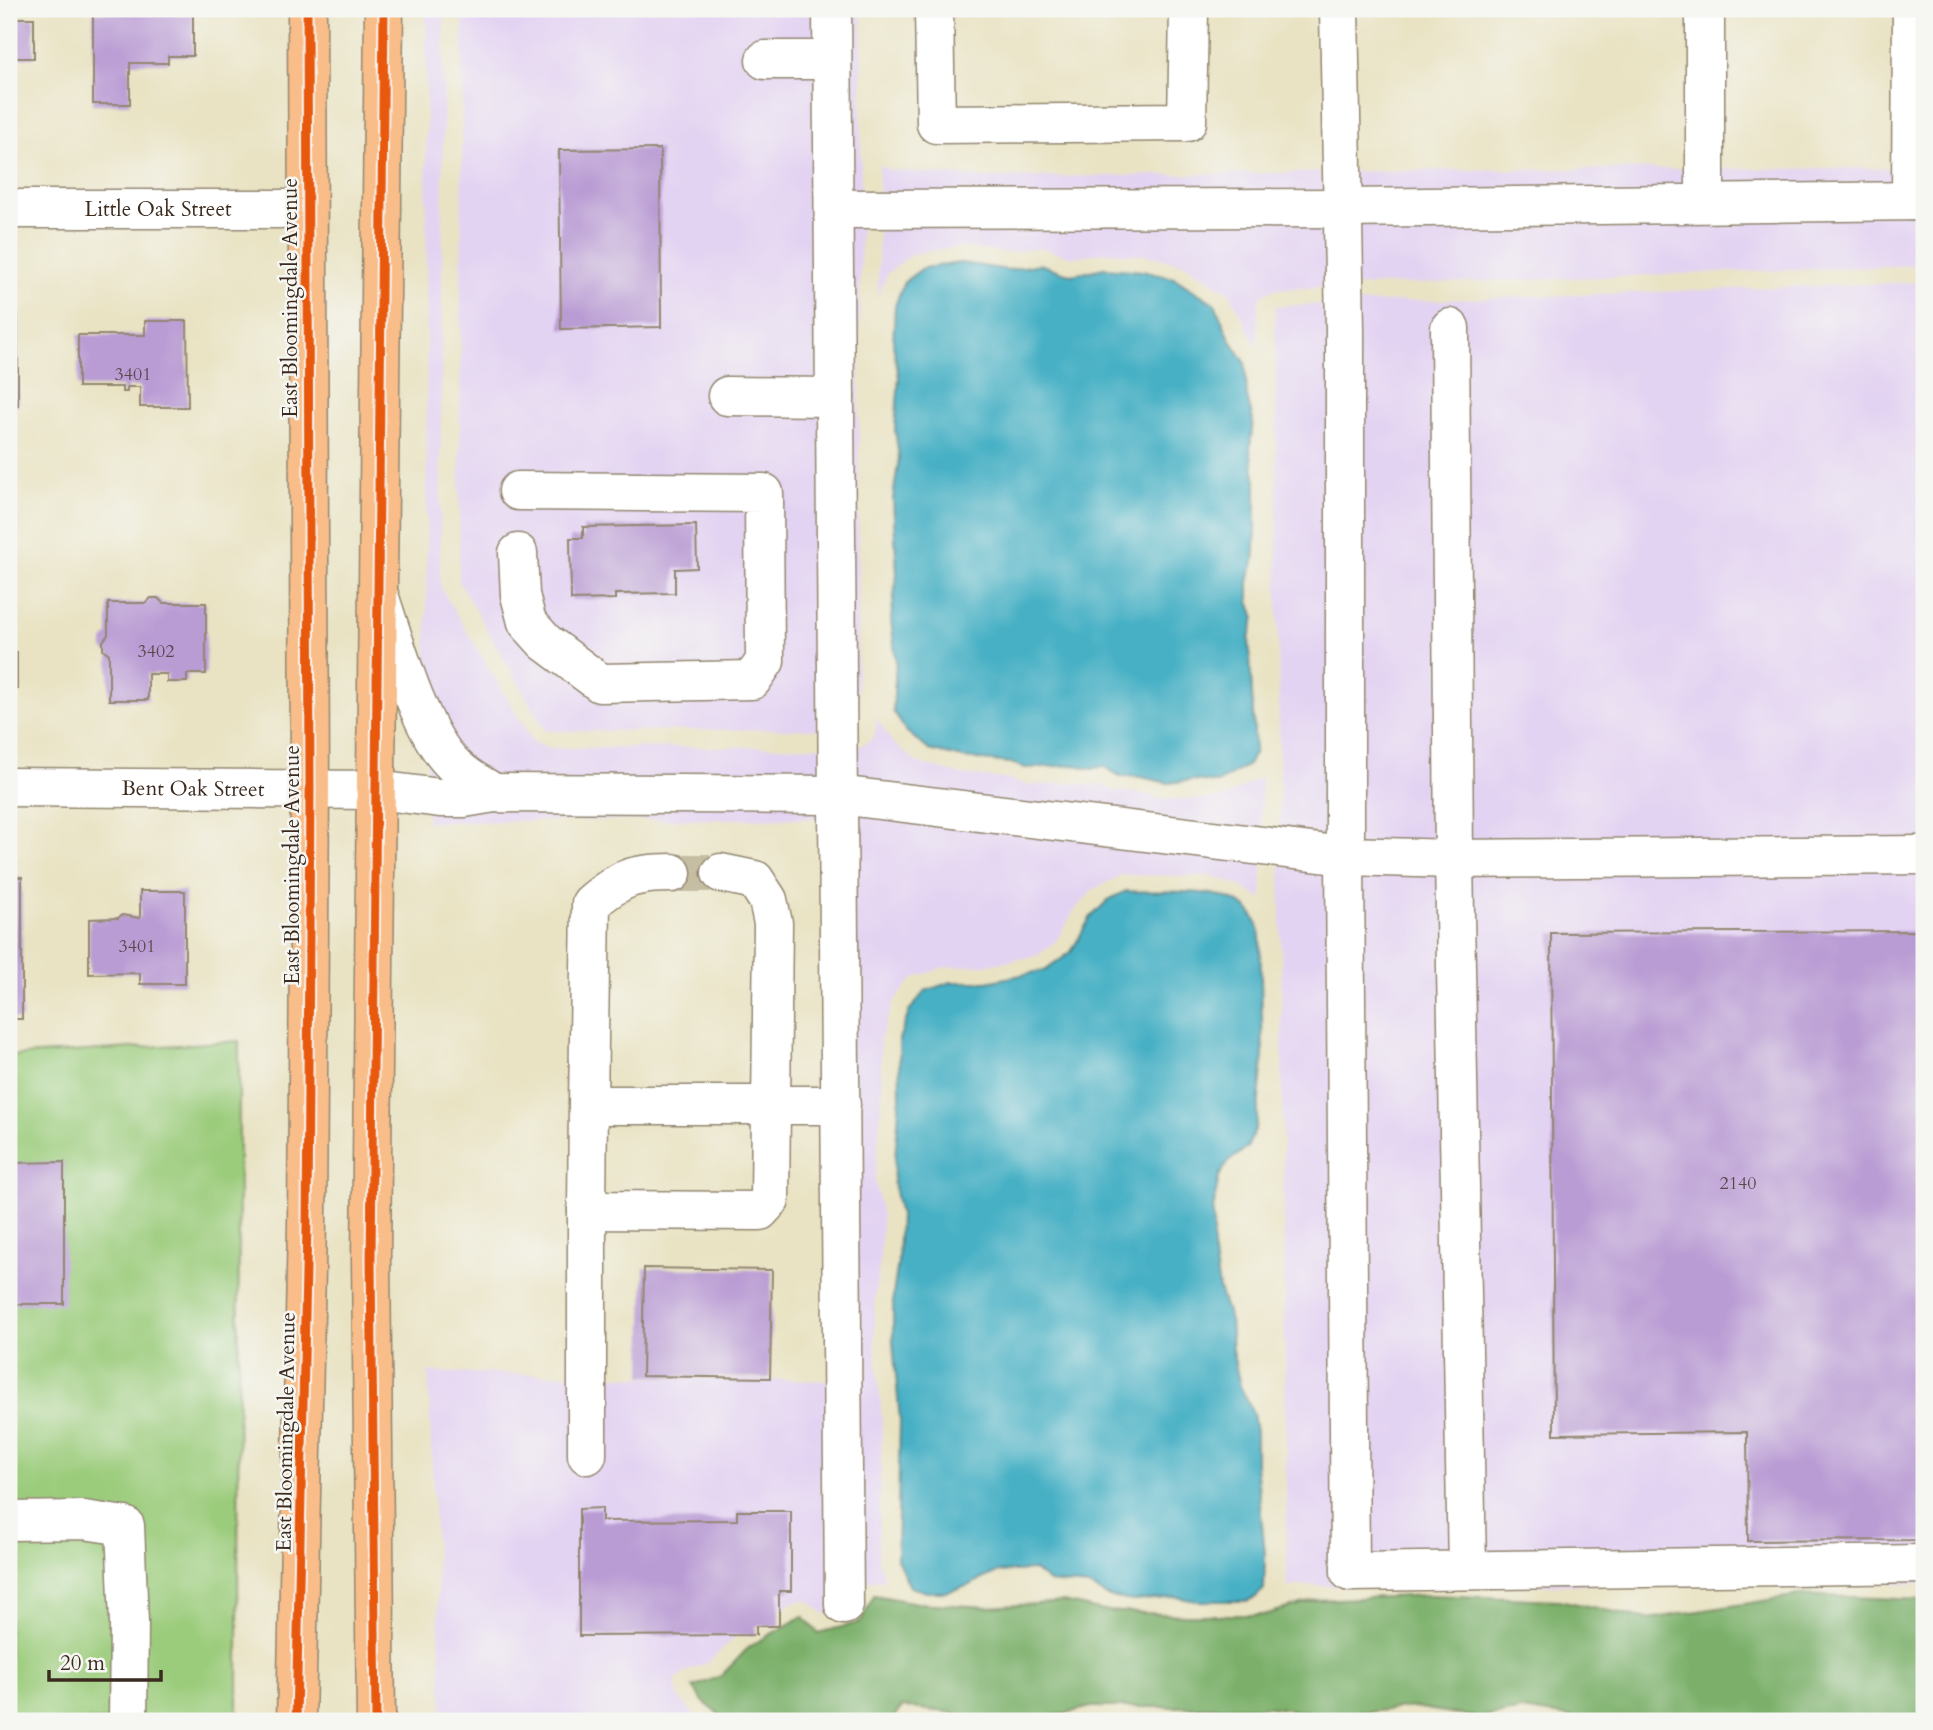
<svg xmlns="http://www.w3.org/2000/svg" width="1933" height="1730" viewBox="0 0 1933 1730" font-family="Cardo,serif">
	<style>
		.built { fill: #e3d3f2 }
		.green { fill: #9bcc7b; stroke: #6b7b4c; stroke-width: 2 }
		.forest { fill: #7cb06b; stroke: #5c6d44; stroke-width: 2 }
		.water { fill: #46b0c5; stroke: #406d72; stroke-width: 2 }
		.building { fill: #ba9cd4 }
		.lines { fill: none; stroke-linecap: round; stroke-linejoin: round }
		.minor-tunnel { stroke: #c6bea2; stroke-width: 38; stroke-dasharray: 38 19; stroke-linecap: butt }
		.minor-casing { stroke: #928670; stroke-width: 41 }
		.major-casing { stroke: #928670; stroke-width: 41 }
		.minor { stroke: #fff; stroke-width: 38 }
		.major { stroke: #f8bd89; stroke-width: 38 }
		.cycleway-casing { stroke: #f6f6f2; stroke-width: 13 }
		.cycleway { stroke: #e8590c; stroke-width: 9 }
		.labels { text-anchor: middle; dominant-baseline: central; stroke-width: 5; stroke-linejoin: round; paint-order: stroke }
		.number-label { font-size: 18px; fill: #5b464c }
		.street-label { font-size: 21px; fill: #3b2a1e; stroke: #f6f6f2 }
	</style>
	<rect width="100%" height="100%" fill="#f6f6f2"/>
	<filter id="ink" filterUnits="userSpaceOnUse"><feTurbulence type="fractalNoise" baseFrequency=".0143" numOctaves="2"/><feDisplacementMap in="SourceGraphic" scale="14" xChannelSelector="R" yChannelSelector="G"/><feConvolveMatrix kernelMatrix="1 2 1 2 8 2 1 2 1" color-interpolation-filters="sRGB"/></filter>
	<filter id="wash" filterUnits="userSpaceOnUse"><feTurbulence type="fractalNoise" baseFrequency=".00686" numOctaves="4" result="noise"/><feDisplacementMap in="SourceGraphic" scale="28" xChannelSelector="R" yChannelSelector="G"/><feGaussianBlur stdDeviation="1.57" result="paint"/><feColorMatrix in="noise" values="0 0 0 0 0 0 0 0 0 0 0 0 0 0 0 0 0 1.4 0 .05"/><feComposite in="paint" operator="in"/></filter>
	<g filter="url(#wash)">
		<rect width="100%" height="100%" fill="#e9e3c3"/>
		<path class="built" d="M426,9H444L440,582L442,590L534,743L547,748L857,746L863,745L872,739L876,730V717L893,743L916,762L961,775L1007,779L1028,785L1075,783L1093,786L1101,784L1114,791L1139,793L1164,799H1215L1227,796L1261,777L1262,899L1238,885L1212,876L1122,875L1094,889L1074,911L1056,941L1037,956L985,965L945,967L914,978L894,1001L880,1039L882,1097L875,1181L882,1216L880,1261L875,1295V1342L882,1421L878,1559L885,1580L865,1581L857,1589L847,1608L825,1614L808,1600L793,1602L740,1632L709,1662L686,1672L676,1680L675,1685L678,1696L700,1721H443L428,1372L832,1381L826,818L427,822Z
			M463,9H862L857,729L546,731L459,582Z
			M879,164L889,170L987,178L1450,170L1924,168V265L1275,289L1264,293L1258,301L1257,348L1230,293L1185,264L1145,255L1106,252L1073,257L1041,248L1007,253L958,247L921,252L911,255L888,273L878,296Z
			M1924,282V1583L1287,1586L1275,306Z"/>
		<path class="green" d="M239,1041L238,1721H9V1056Z"/>
		<path class="forest" d="M874,1595L917,1603L988,1607L1064,1602L1104,1611L1184,1615H1264L1315,1600L1431,1595L1559,1600L1648,1619L1800,1595L1924,1600V1721H1595L1522,1710L1480,1718L1414,1707L1339,1715L1268,1707H1091L1033,1721H984L947,1712L902,1707L890,1721H727L703,1701L693,1687L721,1676L750,1646L803,1616L818,1633L861,1622Z"/>
		<path class="water" d="M961,263L1008,270L1039,264L1072,275L1104,268L1143,271L1174,278L1215,304L1230,339L1245,362L1247,397L1253,420L1250,449L1256,482V531L1254,563L1249,576V601L1255,618L1249,638L1255,751L1248,765L1217,783L1194,780L1168,783L1141,777L1120,776L1103,766L1092,769L1076,765L1026,768L1011,763L963,758L929,750L906,731L893,711L896,661L891,619L897,574L893,498L899,458L895,429L899,377L893,344L895,306L904,282L923,268Z
			M1126,891C1159,894 1237,882 1255,919C1257,923 1259,929 1260,935L1263,1060L1256,1127L1247,1148L1230,1160L1219,1176L1213,1210V1249L1219,1289L1230,1321L1232,1350L1240,1386L1253,1413L1256,1433V1464L1265,1554L1264,1589L1256,1597L1247,1601H1196L1176,1597L1134,1601L1109,1597L1089,1586L1049,1582L1034,1570L997,1572L967,1586L946,1592H927L910,1587L897,1559L900,1421L893,1342V1295L898,1262L900,1215L893,1182L900,1098L899,1039L910,1010L925,991L951,982H987L1046,970L1071,952L1090,918L1108,900Z"/>
		<g id="blocks">
			<path class="building" d="M118,9H170V12H193V56H168V63H130V104H93V12H118Z
				M9,18H34V58H9Z
				M660,149L661,327L561,329L559,150Z
				M9,314H18V406L9,407Z
				M145,321H187L188,407H140V387H127V392H122V387H78V335H145Z
				M696,525L697,568L675,569V593L615,594V599L571,600L570,538H583V527Z
				M151,598H158L163,603H206V674H187V682H167V674H148V700H109V654L103,649V641L108,635V603H146Z
				M9,652H17V689H9Z
				M9,877H22V1019H9Z
				M140,891H185V984H140V973L89,974V919L118,918L122,915L140,918Z
				M1924,931V1540L1748,1541L1747,1432L1554,1434L1551,933Z
				M64,1162V1304H9V1163Z
				M644,1268L772,1270L770,1378L642,1376Z
				M602,1508V1521L737,1520V1511H791V1591H779V1626H756V1635L579,1636V1509Z"/>
		</g>
	</g>
	<g filter="url(#ink)">
		<use href="#blocks" fill-opacity="0" stroke="#928670" stroke-width="2"/>
		<g class="lines">
			<path class="minor-tunnel" d="M672,873H721"/>
			<g class="minor-casing">
				<g id="minor">
					<path d="M832,9L844,1605"/>
					<path d="M934,9L936,124L1187,122L1189,9"/>
					<path d="M1339,9L1345,329V856L1350,1572L1924,1564"/>
					<path d="M1705,9V203"/>
					<path d="M765,60H832"/>
					<path d="M1911,201L1912,9"/>
					<path id="s1" d="M9,209H307"/>
					<path d="M834,209L1341,208L1924,201"/>
					<path d="M1450,328L1454,859L1467,1570"/>
					<path d="M727,396L835,397"/>
					<path d="M518,491L764,493L765,661L752,680L600,683L545,642L527,622L520,595L518,553"/>
					<path d="M380,598C395,643 419,728 450,761C462,775 479,784 494,793"/>
					<path id="s2" d="M9,787L377,790L440,798H464L494,793L838,795L1345,856L1454,859L1924,855"/>
					<path d="M672,873C633,873 621,878 591,903L588,1105H841"/>
					<path d="M588,1105L587,1210L760,1211L770,1200L773,923L768,900L755,880L721,873"/>
					<path d="M587,1210V1455"/>
					<path d="M9,1521L84,1520L125,1526L129,1622L128,1721"/>
				</g>
			</g>
			<g class="major-casing">
				<path id="major" d="M296,1721L307,1225L310,789L307,9
					M376,1721L371,1260L384,9"/>
			</g>
			<use href="#minor" class="minor"/>
			<use href="#major" class="major"/>
			<g class="cycleway-casing">
				<path id="cycleway" d="M296,1721L307,1225L310,789L307,9
					M376,1721L371,1260L384,9"/>
			</g>
			<use href="#cycleway" class="cycleway"/>
		</g>
	</g>
	<g class="labels">
		<g class="number-label">
			<text x="133" y="374">3401</text>
			<text x="156" y="651">3402</text>
			<text x="137" y="946">3401</text>
			<text x="1738" y="1183">2140</text>
		</g>
		<g class="street-label">
			<text stroke="none"><textPath href="#s1" startOffset="149">Little Oak Street</textPath></text>
			<text transform="translate(290 298) rotate(-90)">East Bloomingdale Avenue</text>
			<text stroke="none"><textPath href="#s2" startOffset="184">Bent Oak Street</textPath></text>
			<text transform="translate(292 865) rotate(-90)">East Bloomingdale Avenue</text>
			<text transform="translate(286 1432) rotate(-89)">East Bloomingdale Avenue</text>
		</g>
	</g>
	<rect width="1933" height="1730" fill="none" stroke="#f6f6f2" stroke-width="35"/>
	<path d="M49 1670v10h112v-10" fill="none" stroke="#3b2a1e" stroke-width="3.5"/>
	<text x="60" y="1670" font-size="21" fill="#3b2a1e" stroke="#f6f6f2" stroke-width="5" paint-order="stroke">20 m</text>
</svg>
